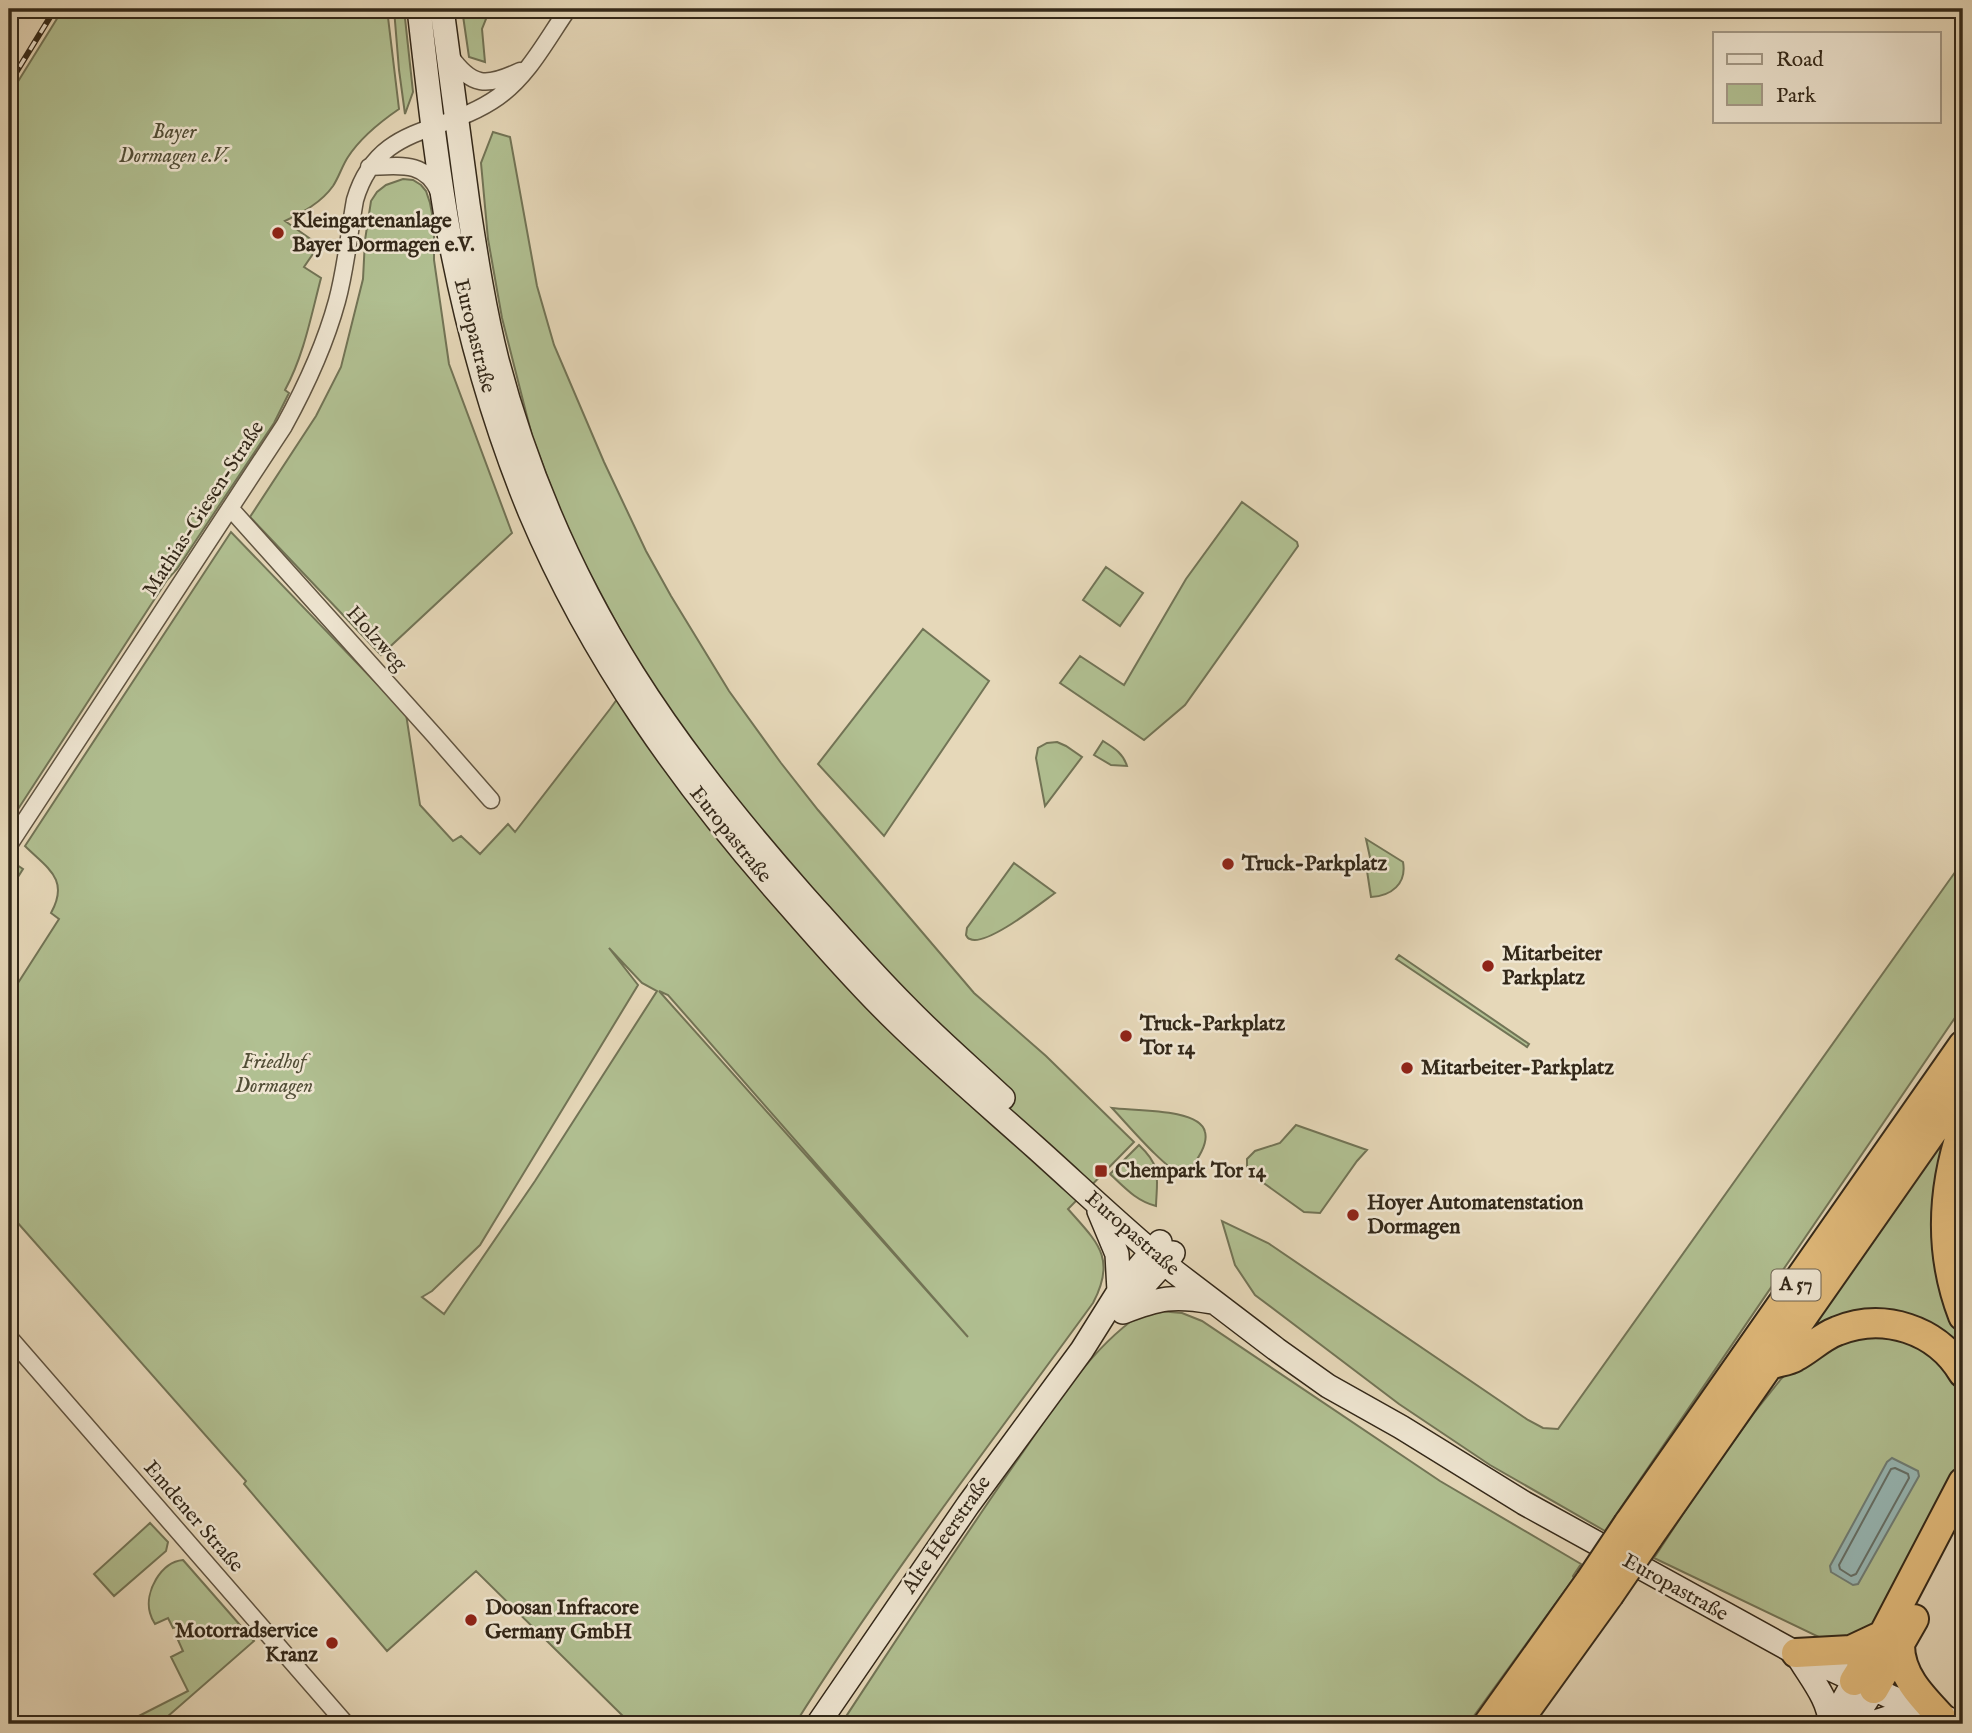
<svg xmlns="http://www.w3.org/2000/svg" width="1972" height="1733" viewBox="0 0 1972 1733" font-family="'IM FELL English',serif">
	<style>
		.green { fill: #b1c092; stroke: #727456; stroke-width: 2; fill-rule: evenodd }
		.water { fill: #97b8b6; stroke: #6f7e77; stroke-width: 2 }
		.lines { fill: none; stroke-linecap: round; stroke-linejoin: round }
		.shore { stroke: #657068; stroke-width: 2 }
		.street-casing { stroke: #605441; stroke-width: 19 }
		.secondary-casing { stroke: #332819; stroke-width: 26 }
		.highway-casing { stroke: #332819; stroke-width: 32 }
		.street { stroke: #efe6d2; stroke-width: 16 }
		.secondary { stroke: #efe6d2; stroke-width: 23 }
		.highway { stroke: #e3bc7c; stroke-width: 28 }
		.rail-casing { stroke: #332819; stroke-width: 6 }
		.rail { stroke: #efe6d2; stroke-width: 3.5; stroke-dasharray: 10; stroke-linecap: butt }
		.highway-bridge-casing { stroke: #332819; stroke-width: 32; stroke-linecap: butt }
		.highway-bridge { stroke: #e3bc7c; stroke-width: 28 }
		.poi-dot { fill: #8f2418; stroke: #efe6d2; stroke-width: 2.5 }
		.labels { text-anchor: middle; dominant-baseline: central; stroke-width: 5; stroke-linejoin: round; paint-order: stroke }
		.shield { fill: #efe6d2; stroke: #6b6150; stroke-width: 2 }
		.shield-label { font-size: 19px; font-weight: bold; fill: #332819 }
		.park-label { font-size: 21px; font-style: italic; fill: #524e37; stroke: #efe6d2 }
		.poi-label { font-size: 21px; font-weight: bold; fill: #332819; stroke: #efe6d2; text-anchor: start }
		.street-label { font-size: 21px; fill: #332819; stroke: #efe6d2 }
	</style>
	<rect width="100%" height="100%" fill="#e6d8b9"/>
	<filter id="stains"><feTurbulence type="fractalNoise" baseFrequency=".00286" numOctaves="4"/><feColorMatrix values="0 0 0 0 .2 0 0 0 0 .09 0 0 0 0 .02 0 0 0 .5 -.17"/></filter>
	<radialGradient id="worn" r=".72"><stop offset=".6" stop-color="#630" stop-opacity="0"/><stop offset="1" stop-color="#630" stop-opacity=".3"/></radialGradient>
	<path class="green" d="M63,9H387L399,109C380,122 361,137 348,157C342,166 339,177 333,186C321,203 303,212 285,221L319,245L304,267L321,278C311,316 304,355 285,390L289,393L274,423L177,569L167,580L9,823V96Z
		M394,9H404L413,92L405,114L399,70Z
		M462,9H490L482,29L485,62L469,57Z
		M493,132L510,137L537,286L554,345L604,462L646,551L671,596L729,691L781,763L818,810L974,993L1046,1056L1134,1142L1068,1209C1097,1242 1117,1258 1093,1303C992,1442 886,1579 795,1724H631L476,1571L387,1651L244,1484L246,1481L9,1213V997L59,919L51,913C70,879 47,868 25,846L231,532L406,714L420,805L453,841L461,836L480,854L508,824L515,832L610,709L640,667L580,555L557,503L532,436L502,318L488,239L481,163ZM609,948L642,983L657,991L535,1181L444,1314L422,1297L432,1291L480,1245L638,985ZM659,991L668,995L968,1337Z
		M403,179L413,180L421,185L426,191L430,203L434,224V260L449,364L512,533L381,655L250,517L316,416L341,367L363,279L365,240L371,201L377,192L386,185Z
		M1242,502L1297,542L1298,546L1185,705L1144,740L1060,683L1080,656L1124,685L1186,579Z
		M1106,567L1143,593L1120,626L1083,600Z
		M923,629L989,681L884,836L818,764Z
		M1103,741C1114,748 1123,753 1127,766L1111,765L1094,755Z
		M1057,742L1066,746L1082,757L1045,806L1036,758L1038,748L1047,743Z
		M1366,839L1403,862C1407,884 1391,896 1371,897L1367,871L1371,862Z
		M1963,861V1006L1605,1531L1490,1465L1399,1404L1255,1295L1235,1265L1222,1221L1268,1243L1528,1420L1543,1428L1558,1429Z
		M14,863L23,869L9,891V870Z
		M1014,863L1055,893C1041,903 986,947 970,939C968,939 967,937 966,935L967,928Z
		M1399,955L1529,1044L1527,1047L1396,959Z
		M1112,1108C1133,1111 1200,1108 1205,1132C1209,1146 1193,1165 1185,1177C1164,1168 1129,1126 1112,1108Z
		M1959,1119L1954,1314L1963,1339V1361L1909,1322L1798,1346Z
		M1296,1125L1367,1150L1357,1161L1320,1213L1304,1212L1258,1179L1247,1169V1159L1255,1151L1280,1143Z
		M1139,1145C1162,1167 1157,1176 1156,1206C1136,1201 1124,1187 1110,1174Z
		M1147,1310L1182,1313L1202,1321L1440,1481L1581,1564L1573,1576L1574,1578L1468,1724H841C899,1636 956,1548 1016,1462C1054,1408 1090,1346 1147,1310Z
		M1861,1329L1927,1343L1963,1386V1460L1960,1469L1868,1633L1825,1640L1654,1558L1702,1485L1754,1413L1781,1379L1798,1362Z
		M150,1523L168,1542L166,1551L114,1596L94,1574Z
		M183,1560L254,1641L159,1724H131L129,1721L188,1691L171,1657L183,1651L178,1640L187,1636L182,1625L173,1628L168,1618L155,1624C153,1621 151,1617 150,1613C144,1592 161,1562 183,1560Z"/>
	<path class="water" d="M1892,1458L1918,1471L1919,1476L1858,1584L1853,1585L1831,1572L1830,1566L1887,1462Z"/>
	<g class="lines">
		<path class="shore" d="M1895,1468L1908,1474L1909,1478L1856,1574L1851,1576L1840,1569L1839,1565L1891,1469Z"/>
		<g class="street-casing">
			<path id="street" d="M450,56C472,87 486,87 520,71
				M369,167C398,166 425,160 439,192
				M230,508L434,735L491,800
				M9,845L284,426C306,386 325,345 337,301C346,268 349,233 355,200C378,122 443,136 498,97C529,75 547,39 568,9
				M9,1337L346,1724"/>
		</g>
		<g class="secondary-casing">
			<path id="secondary" d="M419,9C428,86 436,163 450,239C468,332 494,425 530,512C592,659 684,787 789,905C823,944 858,984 896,1021C940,1064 988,1105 1035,1147C1074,1182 1112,1218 1152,1252L1175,1272L1276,1349L1328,1386L1401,1427L1524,1503L1796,1653L1891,1697L1962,1724
				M442,9C451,74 459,139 468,204C476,256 484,309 497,360C526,470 572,577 633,674C682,752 741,825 803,895C837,933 870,971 906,1007C937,1039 971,1068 1003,1098
				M1099,1211L1117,1254L1119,1291
				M1126,1305L1173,1253
				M1123,1312C1159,1298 1174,1295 1212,1302
				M1796,1653C1808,1675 1830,1699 1830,1724
				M818,1724L968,1505L1082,1350L1119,1291L1160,1242
				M1833,1724L1843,1701L1854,1681
				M1853,1724L1861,1709L1874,1689
				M1869,1724L1897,1715L1923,1710"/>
		</g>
		<g class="highway-casing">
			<path id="highway" d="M1963,1127C1942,1189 1939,1254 1963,1316
				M1770,1365C1778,1362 1788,1361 1795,1357C1810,1349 1821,1337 1837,1331C1883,1312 1937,1329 1963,1373
				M1628,1524L1963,1045
				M1648,1538L1963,1088
				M1900,1645C1900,1675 1921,1696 1941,1717
				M1796,1653L1851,1650L1883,1635
				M1854,1681L1883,1635L1963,1482
				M1874,1689L1914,1619
				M1488,1724L1590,1581
				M1516,1724L1609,1595"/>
		</g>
		<use href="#street" class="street"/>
		<use href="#secondary" class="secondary"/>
		<use href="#highway" class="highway"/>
		<g class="rail-casing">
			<path id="rail" d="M9,84L55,9"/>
		</g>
		<use href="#rail" class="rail"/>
		<g class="highway-bridge-casing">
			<path id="highway-bridge" d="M1590,1581L1628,1524
				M1609,1595L1648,1538"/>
		</g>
		<use href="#highway-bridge" class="highway-bridge"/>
	</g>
	<g class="poi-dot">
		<circle cx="278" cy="233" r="7"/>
		<circle cx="1228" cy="864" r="7"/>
		<circle cx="1488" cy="966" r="7"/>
		<circle cx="1126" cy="1036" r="7"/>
		<circle cx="1407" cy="1068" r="7"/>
		<rect x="1094" y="1164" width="14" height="14" rx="3.5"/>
		<circle cx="1353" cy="1215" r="7"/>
		<circle cx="471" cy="1620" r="7"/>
		<circle cx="332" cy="1643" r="7"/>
	</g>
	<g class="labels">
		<rect class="shield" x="1771.5" y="1269.5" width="49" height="31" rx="5"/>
		<g class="shield-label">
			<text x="1796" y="1285">A 57</text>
		</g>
		<g class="park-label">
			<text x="174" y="132">Bayer<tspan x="174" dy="24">Dormagen e.V.</tspan></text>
			<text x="274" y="1062">Friedhof<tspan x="274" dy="24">Dormagen</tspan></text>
		</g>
		<g class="poi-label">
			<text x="292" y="221">Kleingartenanlage<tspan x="292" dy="24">Bayer Dormagen e.V.</tspan></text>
			<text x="1242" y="864">Truck-Parkplatz</text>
			<text x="1502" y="954">Mitarbeiter<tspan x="1502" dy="24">Parkplatz</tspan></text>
			<text x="1140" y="1024">Truck-Parkplatz<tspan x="1140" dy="24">Tor 14</tspan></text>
			<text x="1421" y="1068">Mitarbeiter-Parkplatz</text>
			<text x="1115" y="1171">Chempark Tor 14</text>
			<text x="1367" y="1203">Hoyer Automatenstation<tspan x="1367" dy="24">Dormagen</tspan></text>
			<text x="485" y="1608">Doosan Infracore<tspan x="485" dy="24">Germany GmbH</tspan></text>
			<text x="318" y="1631" text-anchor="end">Motorradservice<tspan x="318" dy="24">Kranz</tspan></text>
		</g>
		<g class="street-label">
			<text transform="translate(474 336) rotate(76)">Europastraße</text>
			<text transform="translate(204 509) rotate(-57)">Mathias-Giesen-Straße</text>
			<text transform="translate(376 639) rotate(48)">Holzweg</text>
			<text transform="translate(730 835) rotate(51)">Europastraße</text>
			<text transform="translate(1132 1234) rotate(41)">Europastraße</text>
			<text transform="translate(193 1517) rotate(49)">Emdener Straße</text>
			<text transform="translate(947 1535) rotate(-55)">Alte Heerstraße</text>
			<text transform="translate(1675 1588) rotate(29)">Europastraße</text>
		</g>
	</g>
	<rect width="1972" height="1733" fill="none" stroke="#e6d8b9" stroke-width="35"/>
	<rect x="10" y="10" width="1951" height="1712" fill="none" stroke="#332819" stroke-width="3.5"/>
	<rect x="18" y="18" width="1937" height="1698" fill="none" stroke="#332819" stroke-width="2"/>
	<rect x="1713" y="32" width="228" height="91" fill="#efe6d2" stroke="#a49a88" stroke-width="2"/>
	<rect x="1727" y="54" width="35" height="10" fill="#efe6d2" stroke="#a49a88" stroke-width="2"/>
	<text x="1776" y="66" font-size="21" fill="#332819">Road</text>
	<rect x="1727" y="84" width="35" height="21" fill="#b1c092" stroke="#a49a88" stroke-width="2"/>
	<text x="1776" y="102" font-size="21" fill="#332819">Park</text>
	<rect width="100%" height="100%" filter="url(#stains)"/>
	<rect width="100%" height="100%" fill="url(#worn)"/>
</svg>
